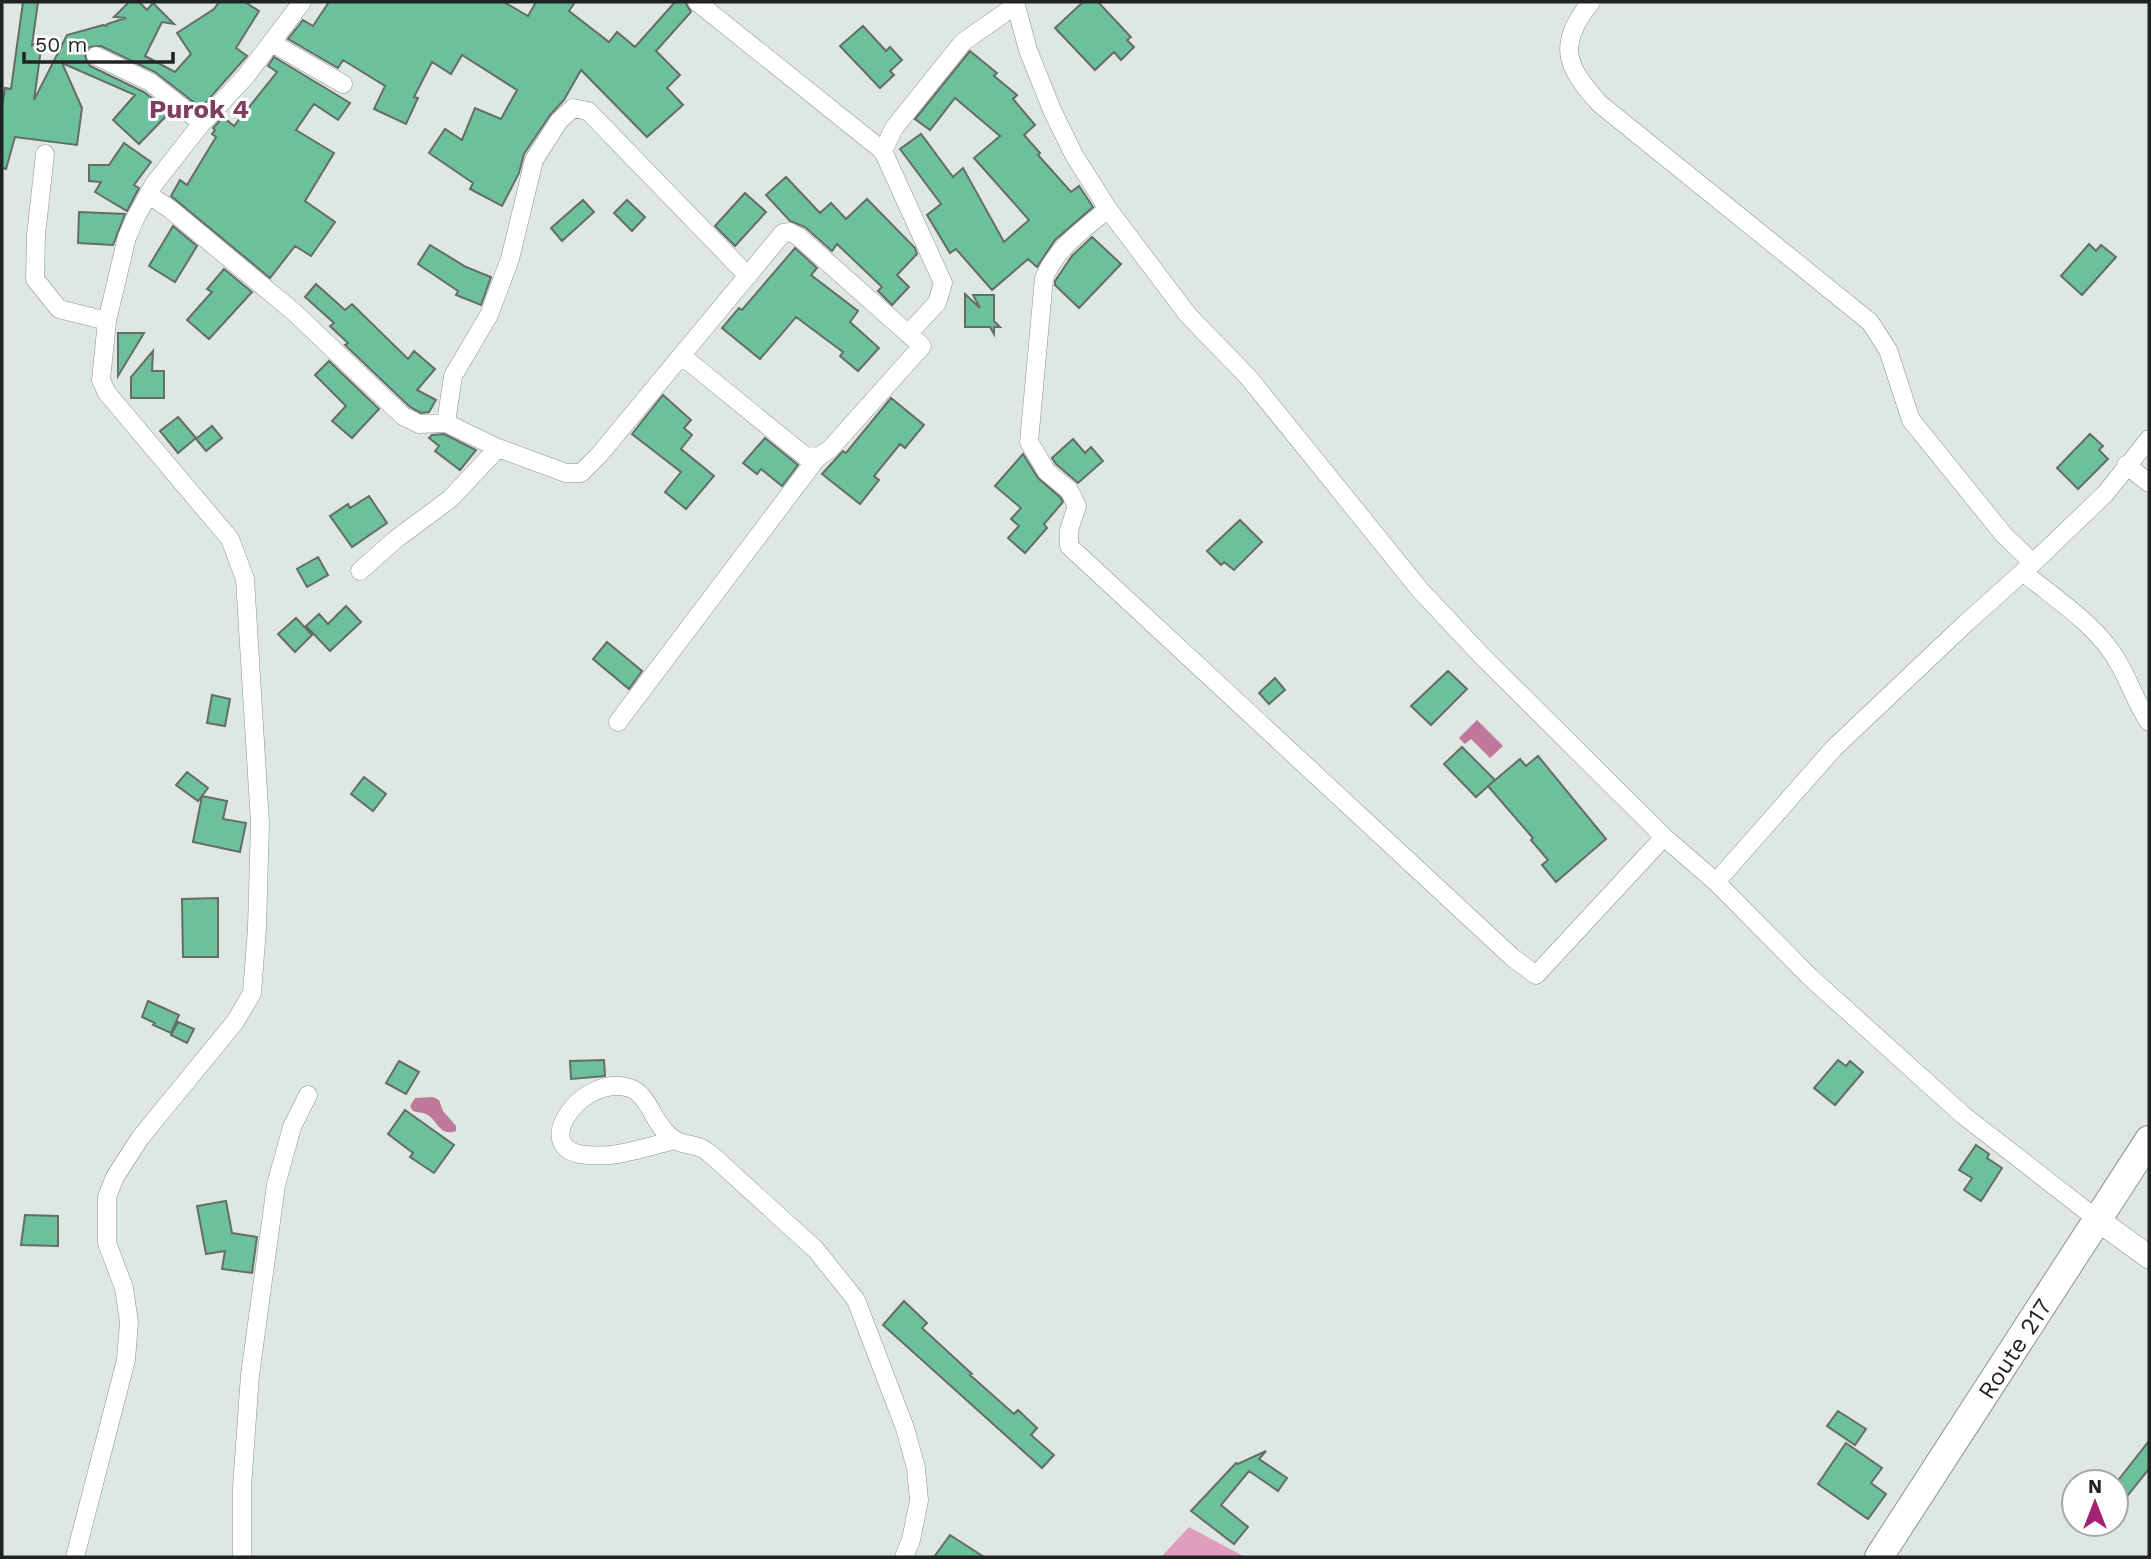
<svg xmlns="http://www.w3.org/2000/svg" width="2151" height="1559" viewBox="0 0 2151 1559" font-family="'Work Sans',sans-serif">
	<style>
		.green { fill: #df9ebd }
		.water { fill: #bf779b }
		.building { fill: #6cc19c; stroke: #656d69; stroke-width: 2 }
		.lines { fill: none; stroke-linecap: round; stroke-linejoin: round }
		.minor-casing { stroke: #8b938f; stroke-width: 19 }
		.tertiary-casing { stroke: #8b938f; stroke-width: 24 }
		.primary-casing { stroke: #8b938f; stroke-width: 30 }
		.minor { stroke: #fff; stroke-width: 18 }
		.tertiary { stroke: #fff; stroke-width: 23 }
		.primary { stroke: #fff; stroke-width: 28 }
		.labels { text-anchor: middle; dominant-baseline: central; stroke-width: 6; stroke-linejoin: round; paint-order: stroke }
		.street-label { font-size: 24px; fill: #1f2321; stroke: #fff }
		.neighbourhood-label { font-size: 26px; font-weight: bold; fill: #7f3e61; stroke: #fff }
	</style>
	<rect width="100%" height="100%" fill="#dfe7e3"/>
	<path class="green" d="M1189,1527L1245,1557H1161Z"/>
	<path class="water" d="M1477,720L1503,746L1490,758L1471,739L1465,744L1459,738Z
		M415,1098L433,1097L439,1100L443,1111L456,1126V1131C439,1137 438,1120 426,1114C422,1112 417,1113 413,1111L410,1106Z"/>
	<path class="building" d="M23,2H38L32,45L42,42L34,100L67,35L103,25L106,26L107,24L126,18L114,17L129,2H139L147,10L153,3L174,24L162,22L145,56L175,72L191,54L177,33L214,9L219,2H245L259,11L236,48L247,56L201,108L155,72L101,46L89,47L85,56L90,66L144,92L170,112L139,144L113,120L135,95L62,63L82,108L77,145L15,137L6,169L2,168V107L5,88L11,89Z
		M329,2H504L528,16L536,2H575L569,11L609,42L617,32L635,47L675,2H685L691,12L656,51L680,75L667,88L683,105L647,137L581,70L564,100L550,115L524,154L519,173L502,206L470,189L473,183L429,153L445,129L462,140L475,108L501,119L517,90L462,55L451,74L432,62L414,97L418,98L406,124L374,109L385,86L343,60L338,68L288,39L303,20L313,26Z
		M1083,2H1098L1131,37L1127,40L1134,47L1121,60L1114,52L1095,70L1055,28Z
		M863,26L886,51L890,47L902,60L890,71L894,75L880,88L840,46Z
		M970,51L997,73L994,76L1017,95L1013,99L1035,125L1024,135L1040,153L1038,155L1071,192L1079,186L1093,207L1055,240L1037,267L1028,259L992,290L956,249L950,253L927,215L941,204L900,149L921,134L953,177L963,168L1004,242L1029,220L974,158L1000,136L955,98L930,130L915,119Z
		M274,57L350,103L338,120L314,104L296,130L334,153L305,201L335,222L311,256L295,246L270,278L171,196L180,180L187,185L216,137L212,134L215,130L213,128L223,117L234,126L277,72L268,66Z
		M124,143L151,162L134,185L139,188L127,211L95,192L101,182L89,181V165H109Z
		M786,177L820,213L831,203L846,219L867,199L915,248L917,254L897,275L909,287L892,305L878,291L882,287L837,244L832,251L805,227L790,221L766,195Z
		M745,193L766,212L735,246L715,226Z
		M583,200L594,212L562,241L551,228Z
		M627,200L645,217L632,231L614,213Z
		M79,212L125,214L113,245L78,243Z
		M173,226L197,246L175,282L149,266Z
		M1092,237L1121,264L1079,308L1055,285V281L1072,256Z
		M2089,244L2096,251L2101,245L2116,257L2082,295L2061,276Z
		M430,245L466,267L491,277L481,305L456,295L458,291L418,264Z
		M795,248L817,268L811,275L858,311L850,322L879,348L858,371L840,356L843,352L796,317L760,359L722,328L739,308L742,310Z
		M224,269L252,292L209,339L187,320L212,292L207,289Z
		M316,284L345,310L352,304L408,359L414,351L435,369L417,390L436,400L429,412L421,413L410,407L345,345L348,343L330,326L334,323L305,297Z
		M965,294L980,308L973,295H994V321L1000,327H994V334L990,327H965Z
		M118,333H144L118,376Z
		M153,351L152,371H164V398H131V377Z
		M329,361L379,409L352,438L332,421L346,406L315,375Z
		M663,395L691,420L684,428L692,435L681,449L714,476L686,509L665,492L681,472L632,434Z
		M891,398L924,425L905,448L900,444L874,476L879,480L860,504L822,474L843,451L846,453Z
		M178,417L196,438L178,453L160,431Z
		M212,426L222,438L206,451L196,439Z
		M444,434L476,450L460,470L435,451L439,446L429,438L432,435Z
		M2090,434L2103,446L2099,450L2108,459L2078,489L2057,468Z
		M765,438L798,465L782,486L761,469L757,474L743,463Z
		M1073,439L1085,453L1091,447L1103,461L1078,483L1056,464L1052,458Z
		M1023,454L1038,478L1060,497L1063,502L1044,524L1047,528L1025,553L1008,538L1019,526L1011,519L1021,508L995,486Z
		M369,496L387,523L352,547L330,516L348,504L350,508Z
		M1240,520L1262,542L1234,570L1224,562L1221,565L1207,551Z
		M318,557L328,575L307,587L297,569Z
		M346,606L361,622L330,651L306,626L319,614L328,624Z
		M296,618L312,635L295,652L278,634Z
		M607,642L642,671L629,689L593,659Z
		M1448,671L1467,689L1431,725L1411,706Z
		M1275,678L1285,690L1269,704L1259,693Z
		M212,695L230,699L225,726L207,723Z
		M1462,747L1495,780L1476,797L1444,764Z
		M1538,756L1606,839L1556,882L1542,865L1548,860L1531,840L1533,838L1488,786L1520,759L1526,766Z
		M187,772L208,788L198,801L176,785Z
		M364,777L386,794L373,811L351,794Z
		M202,796L227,801L223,819L246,823L240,852L193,842Z
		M218,898V957H183L182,899Z
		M148,1001L179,1015L171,1033L153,1025L155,1023L142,1017Z
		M178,1022L194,1029L187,1043L171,1035Z
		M604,1060L605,1076L571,1079L570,1061Z
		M1838,1060L1846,1066L1850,1061L1863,1072L1835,1105L1814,1088Z
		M399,1061L419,1072L406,1094L386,1083Z
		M405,1110L454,1145L434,1173L410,1157L413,1153L388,1134Z
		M1976,1145L1989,1154L1987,1158L2002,1168L1981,1201L1964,1190L1972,1178L1959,1170Z
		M226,1201L232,1233L257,1237L252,1273L222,1269L225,1251L206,1254L197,1206Z
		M25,1215L58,1216V1246L21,1245Z
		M904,1301L927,1323L922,1328L972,1374L970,1375L1014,1414L1018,1410L1037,1428L1031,1435L1054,1455L1042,1468L883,1325Z
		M1838,1411L1866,1429L1855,1445L1827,1426Z
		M2149,1441V1469L2116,1510V1483Z
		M1846,1443L1882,1468L1871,1483L1886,1494L1868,1519L1818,1484Z
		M1266,1451L1259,1459L1287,1478L1278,1491L1249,1471L1221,1505L1248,1527L1234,1544L1191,1511L1236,1463L1238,1464Z
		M950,1535L984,1557H934Z"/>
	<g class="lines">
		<g class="minor-casing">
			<path id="minor" d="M697,2L883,151
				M1015,2L1028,50L1052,110L1074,155L1108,209L1188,315L1249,378L1420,590L1481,655L1664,837L1716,882L1810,977L1963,1115L2098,1220
				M1591,2C1556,45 1566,67 1600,104L1870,322L1888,350L1911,420L2004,535L2033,563L1966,623L1834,748L1716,882
				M272,43L343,84
				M96,56L150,82L202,123
				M45,154L36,235L35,279L59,309L107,321
				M149,195L170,209L295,313L403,416L419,424L446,423L498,448L566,473H581L599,455L783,233L790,232L799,237L922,346L830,449L817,458L805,456L682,356
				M1108,209C1084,229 1056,248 1044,278L1029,442L1047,472L1069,490L1077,506L1069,530V546L1512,957L1536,975L1664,837
				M908,334L937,303L943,283L883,151L894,128L963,42L1016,5
				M446,423L453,376L489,315L510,259L534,160L559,121L573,108L588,111L748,276
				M2126,465L2149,483
				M2033,563L2105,494L2149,439
				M360,571L396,539L450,499L498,448
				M2023,572C2053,597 2089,620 2111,651C2127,673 2134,700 2149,722
				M618,722L817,458
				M674,1140C644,1148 610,1160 579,1154C532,1144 584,1073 630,1088C645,1093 651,1113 660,1125C663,1130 670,1137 675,1140C682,1145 693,1144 701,1148C705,1149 710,1154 714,1157L816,1250L856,1300L905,1428L916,1468L919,1500L911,1540L904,1557
				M75,1557L126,1360L129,1322L124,1288L107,1243V1197L115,1177L140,1138L235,1022L252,993L257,928L260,823L245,579L230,539L107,393L101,380L107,321L127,237L135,219L154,184L202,123L246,76L302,2
				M242,1557V1487L250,1375L276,1185L292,1127L308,1095"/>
		</g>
		<g class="tertiary-casing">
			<path id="tertiary" d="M2098,1220L2149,1257"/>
		</g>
		<g class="primary-casing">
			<path id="primary" d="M1879,1557L2149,1140"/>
		</g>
		<use href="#minor" class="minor"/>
		<use href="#tertiary" class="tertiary"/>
		<use href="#primary" class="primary"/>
	</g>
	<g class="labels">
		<g class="street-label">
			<text transform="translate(2015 1349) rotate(-57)">Route 217</text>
		</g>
		<g class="neighbourhood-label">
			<text x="199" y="109">Purok 4</text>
		</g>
	</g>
	<rect width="2151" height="1559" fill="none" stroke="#1f2321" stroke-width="7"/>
	<g transform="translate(2095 1503)"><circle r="33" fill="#ffffff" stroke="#a5a7a6" stroke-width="2"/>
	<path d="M0-5L12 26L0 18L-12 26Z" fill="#a42271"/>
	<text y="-10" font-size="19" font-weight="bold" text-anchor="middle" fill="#1f2321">N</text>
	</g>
	<path d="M24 52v10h149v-10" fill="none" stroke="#1f2321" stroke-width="3.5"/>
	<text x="35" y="52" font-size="21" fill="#1f2321" stroke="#ffffff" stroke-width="5" paint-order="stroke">50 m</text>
</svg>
